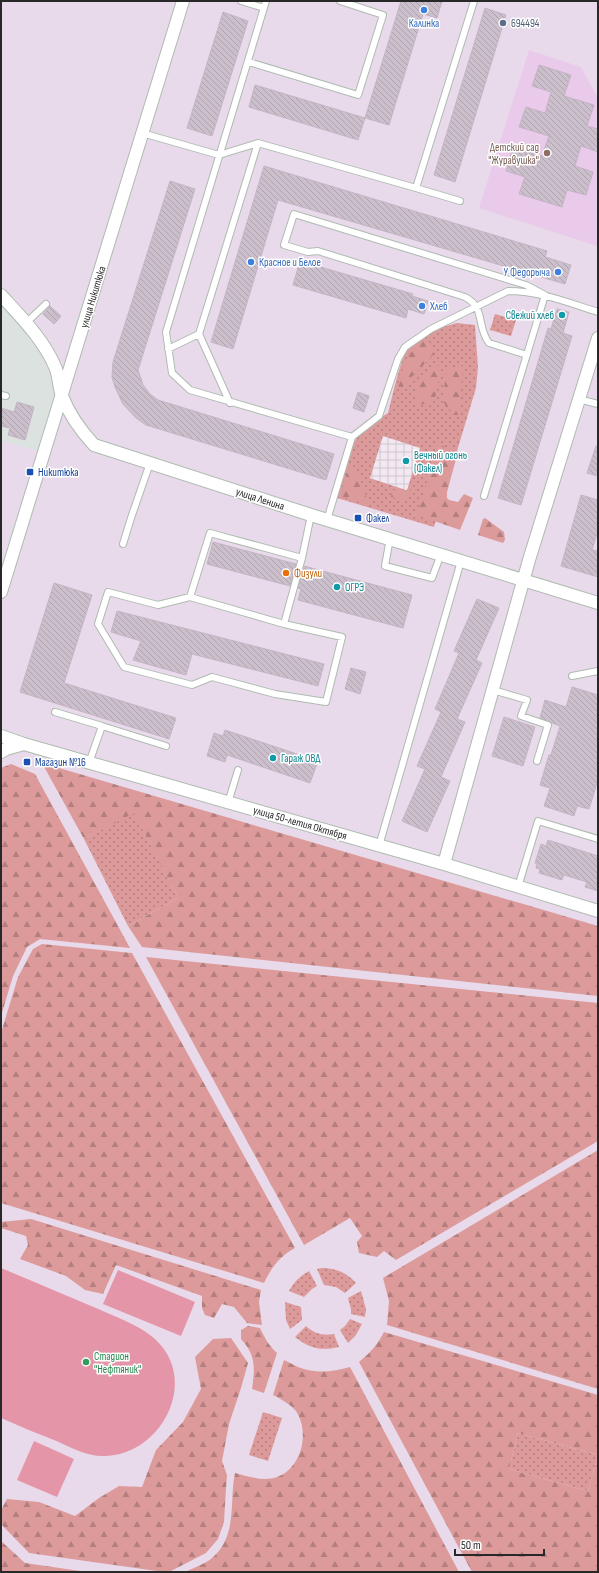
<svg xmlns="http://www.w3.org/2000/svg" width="599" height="1573" viewBox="0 0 599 1573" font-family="'Sofia Sans Condensed',sans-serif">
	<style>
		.industrial { fill: #dbe2df }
		.education { fill: #eacaea }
		.green { fill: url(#green-dots); fill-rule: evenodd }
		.forest { fill: url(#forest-firs); fill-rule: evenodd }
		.pitch { fill: #e496a8 }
		.plaza { fill: url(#plaza-grid) }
		.building { fill: url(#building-back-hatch); stroke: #c4b4c4 }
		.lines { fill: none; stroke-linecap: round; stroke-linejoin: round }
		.service-casing { stroke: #aebbb0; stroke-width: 8 }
		.minor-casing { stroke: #aebbb0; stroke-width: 14 }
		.service { stroke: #fff; stroke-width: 6 }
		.minor { stroke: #fff; stroke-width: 12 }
		.shop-dot { fill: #3f7fe0; stroke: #fff; stroke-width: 1.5 }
		.service-dot { fill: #5c6f8a; stroke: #fff; stroke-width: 1.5 }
		.education-dot { fill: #8d6e63; stroke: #fff; stroke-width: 1.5 }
		.culture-dot { fill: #0f9aa8; stroke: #fff; stroke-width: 1.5 }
		.transit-dot { fill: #1a4fb4; stroke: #fff; stroke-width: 1.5 }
		.food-dot { fill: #e8710a; stroke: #fff; stroke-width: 1.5 }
		.leisure-dot { fill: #2e9e5b; stroke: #fff; stroke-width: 1.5 }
		.labels { text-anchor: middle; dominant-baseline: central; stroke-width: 3; stroke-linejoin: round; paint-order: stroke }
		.shop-label { font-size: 11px; fill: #366cbe; stroke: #fff; text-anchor: start }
		.service-label { font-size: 11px; fill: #4e5e75; stroke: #fff; text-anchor: start }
		.education-label { font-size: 11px; fill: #785e54; stroke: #fff; text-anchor: end }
		.street-label { font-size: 11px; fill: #282828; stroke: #fff }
		.culture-label { font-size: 11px; fill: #0d838f; stroke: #fff; text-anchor: start }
		.transit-label { font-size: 11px; fill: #164399; stroke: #fff; text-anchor: start }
		.food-label { font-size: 11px; fill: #c56008; stroke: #fff; text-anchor: start }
		.leisure-label { font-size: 11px; fill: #27864d; stroke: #fff; text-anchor: start }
	</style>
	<defs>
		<pattern id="green-dots" width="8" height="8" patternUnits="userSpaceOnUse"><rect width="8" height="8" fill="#dd9a9a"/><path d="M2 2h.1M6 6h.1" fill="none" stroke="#b37e7e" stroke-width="1.8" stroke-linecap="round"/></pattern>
		<pattern id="forest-firs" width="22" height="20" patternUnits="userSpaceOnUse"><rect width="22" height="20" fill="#dd9a9a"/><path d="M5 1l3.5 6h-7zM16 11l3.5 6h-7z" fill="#b37e7e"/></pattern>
		<pattern id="plaza-grid" width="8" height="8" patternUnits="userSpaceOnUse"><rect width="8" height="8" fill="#f2e8f2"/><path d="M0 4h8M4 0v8" fill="none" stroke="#d0c7d0"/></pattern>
		<pattern id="building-back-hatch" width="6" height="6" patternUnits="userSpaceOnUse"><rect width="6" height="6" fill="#cbbfcc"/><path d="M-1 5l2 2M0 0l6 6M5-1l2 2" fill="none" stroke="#aea4af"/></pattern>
	</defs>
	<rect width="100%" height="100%" fill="#e8daea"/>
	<path class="industrial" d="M1,300L36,339L55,390L38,451L1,441Z"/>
	<path class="education" d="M529,50L581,67L598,98V241L597,246L479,208Z"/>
	<path class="green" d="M495,314L516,320L511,336L490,330Z
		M457,323L475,325L478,367L476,388L434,527L337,498L354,443L361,430L388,413C392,399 400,359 408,348C419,335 441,327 457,323ZM420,448L406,490L370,478Z
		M134,812L178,898L128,926L84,839Z
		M322,1268C336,1268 347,1273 356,1283L345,1293L336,1287L324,1285L317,1269Z
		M309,1271L317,1286L312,1289L304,1297L289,1291C294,1282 300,1276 309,1271Z
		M361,1291L366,1309L365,1317L351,1314V1309L348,1298Z
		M285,1302L301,1307L302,1320L290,1329L286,1320Z
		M350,1319L362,1324L356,1335L348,1343L340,1330L345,1326Z
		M306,1326C315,1334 323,1336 334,1334L339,1347C320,1351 311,1349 295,1337Z
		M263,1412L282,1418L268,1461L249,1455Z
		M518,1433L598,1455L588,1491L509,1469Z"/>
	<path class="forest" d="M426,338L431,345L434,354L399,390C397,380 408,353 416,345C419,343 423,340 426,338Z
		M436,363L440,368L436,395L433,403L416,405C411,386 423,376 436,363Z
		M463,366L459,415H455L443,402L446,369Z
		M438,444L458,452L447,492V498L449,500L458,502L464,494L473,498L460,530L417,515Z
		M352,465C355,466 355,466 356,469C358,474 368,500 368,503L364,504L341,496V491L349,467Z
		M408,484H412L407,501L391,497L392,491L399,489L406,490Z
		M485,518L504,532L505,540L503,543L478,535L483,519Z
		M42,763L598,926V996L142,947L128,926L178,898L134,813L84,839Z
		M11,764L35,774L130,948L40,939L27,947L13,976L1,1016V768Z
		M42,944L132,953L295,1248C280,1256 271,1268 264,1283L1,1203V1033L18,977L33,949Z
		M146,957L598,1003V1141L396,1260L384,1251L377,1257L359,1253L357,1242L362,1236L350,1218L304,1245Z
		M598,1150V1389L387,1325L389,1301L383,1278Z
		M31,1219L261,1290L259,1302L262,1325L247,1323L234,1307L222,1304L214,1318L205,1315L202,1308V1296L116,1265L103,1294L85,1290L66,1276L20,1259L28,1245L26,1236L1,1228V1222Z
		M248,1326L260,1328C265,1338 269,1346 277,1353L264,1393L252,1389C255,1368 256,1355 241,1339V1330Z
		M384,1332L598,1395V1572H472L359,1362C370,1353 378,1344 384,1332ZM518,1433L598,1455L588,1491L509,1469Z
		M231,1338L248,1363L241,1388L229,1424L222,1461L227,1475L226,1488L224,1522L218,1539L206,1553L169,1572H164L29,1553L1,1524V1510L7,1499L39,1502L75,1516L99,1498L119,1486L142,1487L156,1450L183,1422L201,1389L195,1357L213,1339Z
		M284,1360C289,1362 293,1365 298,1367C315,1374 333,1372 350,1367L459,1572H185C193,1568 205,1564 212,1558C238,1536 229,1502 235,1473C247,1476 264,1482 277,1477C302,1468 310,1432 296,1411C290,1404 281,1399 273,1395Z
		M1,1541L25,1563L87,1572H1Z"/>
	<path class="pitch" d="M1,1268C33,1281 64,1295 96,1308C115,1317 138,1324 155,1339C200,1380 162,1454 106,1456C87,1457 70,1447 54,1440C36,1433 19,1426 1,1418Z
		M118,1270L195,1302L181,1336L103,1304Z
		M34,1441L74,1459L57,1497L17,1480Z"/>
	<path class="plaza" d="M383,436L420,448L407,490L370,478Z"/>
	<path class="building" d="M401,1H442L437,18L423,14L389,125L365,118Z
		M485,8L506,15L455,182L434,175Z
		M223,12L248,21L212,136L187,128Z
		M539,65L571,75L564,96L594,105L587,126L598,129V152L581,146L575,166L593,172L586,195L567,190L562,207L519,194L525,177L506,171L513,147L542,156L549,136L519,127L526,107L545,113L551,92L532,86Z
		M255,85L365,118L358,140L249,107Z
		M264,166L547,251L545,257L571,265L565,284L278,200L233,349L211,342Z
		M170,181L195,189L138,370L143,385L150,394L158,400L334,454L326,480L146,425L136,418L123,404L115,387L112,377L113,362Z
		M300,261L413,294L412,296L428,301L424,314L408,309L406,318L293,285Z
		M50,306L61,316L54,324L43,314Z
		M557,309L569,312L563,333L572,336L521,505L498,498L548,328L551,329Z
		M358,392L369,396L364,412L353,408Z
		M17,402L34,407L25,440L8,435L10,428L1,426V408L14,412Z
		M596,446H598V476L587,473Z
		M581,495L598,500V530L592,550L598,551V577L561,566Z
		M213,542L296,564L290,586L207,564Z
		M304,566L412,595L403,628L298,600L301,589L298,588Z
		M54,583L92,595L64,683L176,718L169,739L20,692Z
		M477,599L499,608L476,660L482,663L457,719L465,722L441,777L450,781L427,832L402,821L425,769L417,766L441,712L435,709L459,653L454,651Z
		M117,611L324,664L318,686L192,654L186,675L133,660L141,641L111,632Z
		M351,668L366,672L360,694L345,689Z
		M572,687L598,695V780L589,809L577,806L574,816L544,806L550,788L540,785L549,755H551L560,726L540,718L545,700L566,707Z
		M504,717L535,727L523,766L492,756Z
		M225,730L318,761L310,783L227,755L225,762L207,756L214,733L223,736Z
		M548,840L598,856V891L585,887L587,882L564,875L562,880L539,873L540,869L536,868L537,864L535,863L541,844L546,846Z"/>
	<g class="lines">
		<g class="service-casing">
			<path id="service" d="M241,1L264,8
				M266,1L166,332L172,373L190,390L352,437L327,520
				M249,62L358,95L383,15L340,1
				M142,133L219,155L258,143L416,188L460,201
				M416,188L474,1
				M26,323L46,304
				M168,349L199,334
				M527,355L489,343C476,326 486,308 465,297L318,251L308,252L284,245L294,214L526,285L545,295
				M1,395L6,396
				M578,399L598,404
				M230,403L199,334L258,143
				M352,437L379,416L398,359L405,347L431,329L508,291C540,291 569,303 598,312
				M484,496L545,295
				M390,538L385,566L432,578L441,554
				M123,544L131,518L150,463
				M108,592L158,605L190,597L284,624L342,637L326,702L275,694L212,677L192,685L124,667L98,624Z
				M190,597L210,533L302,558L311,515
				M284,624L302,558
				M572,676L598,671
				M493,690L527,700L521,716L548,725L537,761
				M55,712L102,726L89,763
				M102,726L166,746
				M228,803L238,770
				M379,846L461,561
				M518,887L538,821L598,839"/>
		</g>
		<g class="minor-casing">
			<path id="minor" d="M1,295C21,317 45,341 56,369C59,378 59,388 62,396C69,414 82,432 94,445L311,515L598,603
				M1,592L183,1
				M1,736L24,744L444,864L598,911
				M1,752L6,749L24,744
				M444,864L529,560L598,338"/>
		</g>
		<use href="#service" class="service"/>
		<use href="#minor" class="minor"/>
	</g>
	<g class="shop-dot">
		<circle cx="424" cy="10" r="4"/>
		<circle cx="251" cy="262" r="4"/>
		<circle cx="558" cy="272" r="4"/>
		<circle cx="422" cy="306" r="4"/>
	</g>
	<circle class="service-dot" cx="503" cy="23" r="4"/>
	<circle class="education-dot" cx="547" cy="153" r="4"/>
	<g class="culture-dot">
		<circle cx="562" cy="315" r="4"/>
		<circle cx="406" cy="461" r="4"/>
		<circle cx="337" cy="587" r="4"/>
		<circle cx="273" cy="758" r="4"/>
	</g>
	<g class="transit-dot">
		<rect x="26" y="468" width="8" height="8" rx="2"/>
		<rect x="354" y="514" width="8" height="8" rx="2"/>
		<rect x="23" y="758" width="8" height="8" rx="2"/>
	</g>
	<circle class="food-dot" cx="286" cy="573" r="4"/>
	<circle class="leisure-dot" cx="86" cy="1362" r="4"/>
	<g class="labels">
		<g class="shop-label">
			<text x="424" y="23" text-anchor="middle">Калинка</text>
			<text x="259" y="262">Красное и Белое</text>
			<text x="550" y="272" text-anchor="end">У Федорыча</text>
			<text x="430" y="306">Хлеб</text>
		</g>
		<g class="service-label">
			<text x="511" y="23">694494</text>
		</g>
		<g class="education-label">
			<text x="539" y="147">Детский сад<tspan x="539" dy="13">"Журавушка"</tspan></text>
		</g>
		<g class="street-label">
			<text transform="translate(93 297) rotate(-73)">улица Никитюка</text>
			<text transform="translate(260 499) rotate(18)">улица Ленина</text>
			<text transform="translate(300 823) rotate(16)">улица 50-летия Октября</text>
		</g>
		<g class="culture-label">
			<text x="554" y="315" text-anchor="end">Свежий хлеб</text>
			<text x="414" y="455">Вечный огонь<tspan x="414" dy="13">(Факел)</tspan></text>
			<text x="345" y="587">ОГРЭ</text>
			<text x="281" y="758">Гараж ОВД</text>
		</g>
		<g class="transit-label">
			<text x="38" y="472">Никитюка</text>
			<text x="366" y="518">Факел</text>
			<text x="35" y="762">Магазин №16</text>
		</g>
		<g class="food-label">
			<text x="294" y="573">Физули</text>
		</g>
		<g class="leisure-label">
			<text x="94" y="1356">Стадион<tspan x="94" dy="13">"Нефтяник"</tspan></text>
		</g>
	</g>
	<rect width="599" height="1573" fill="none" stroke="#282828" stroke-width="4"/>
	<path d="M455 1549v6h89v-6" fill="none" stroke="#282828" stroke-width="2"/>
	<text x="461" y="1549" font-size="12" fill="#282828" stroke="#ffffff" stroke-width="3" paint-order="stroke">50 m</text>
</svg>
